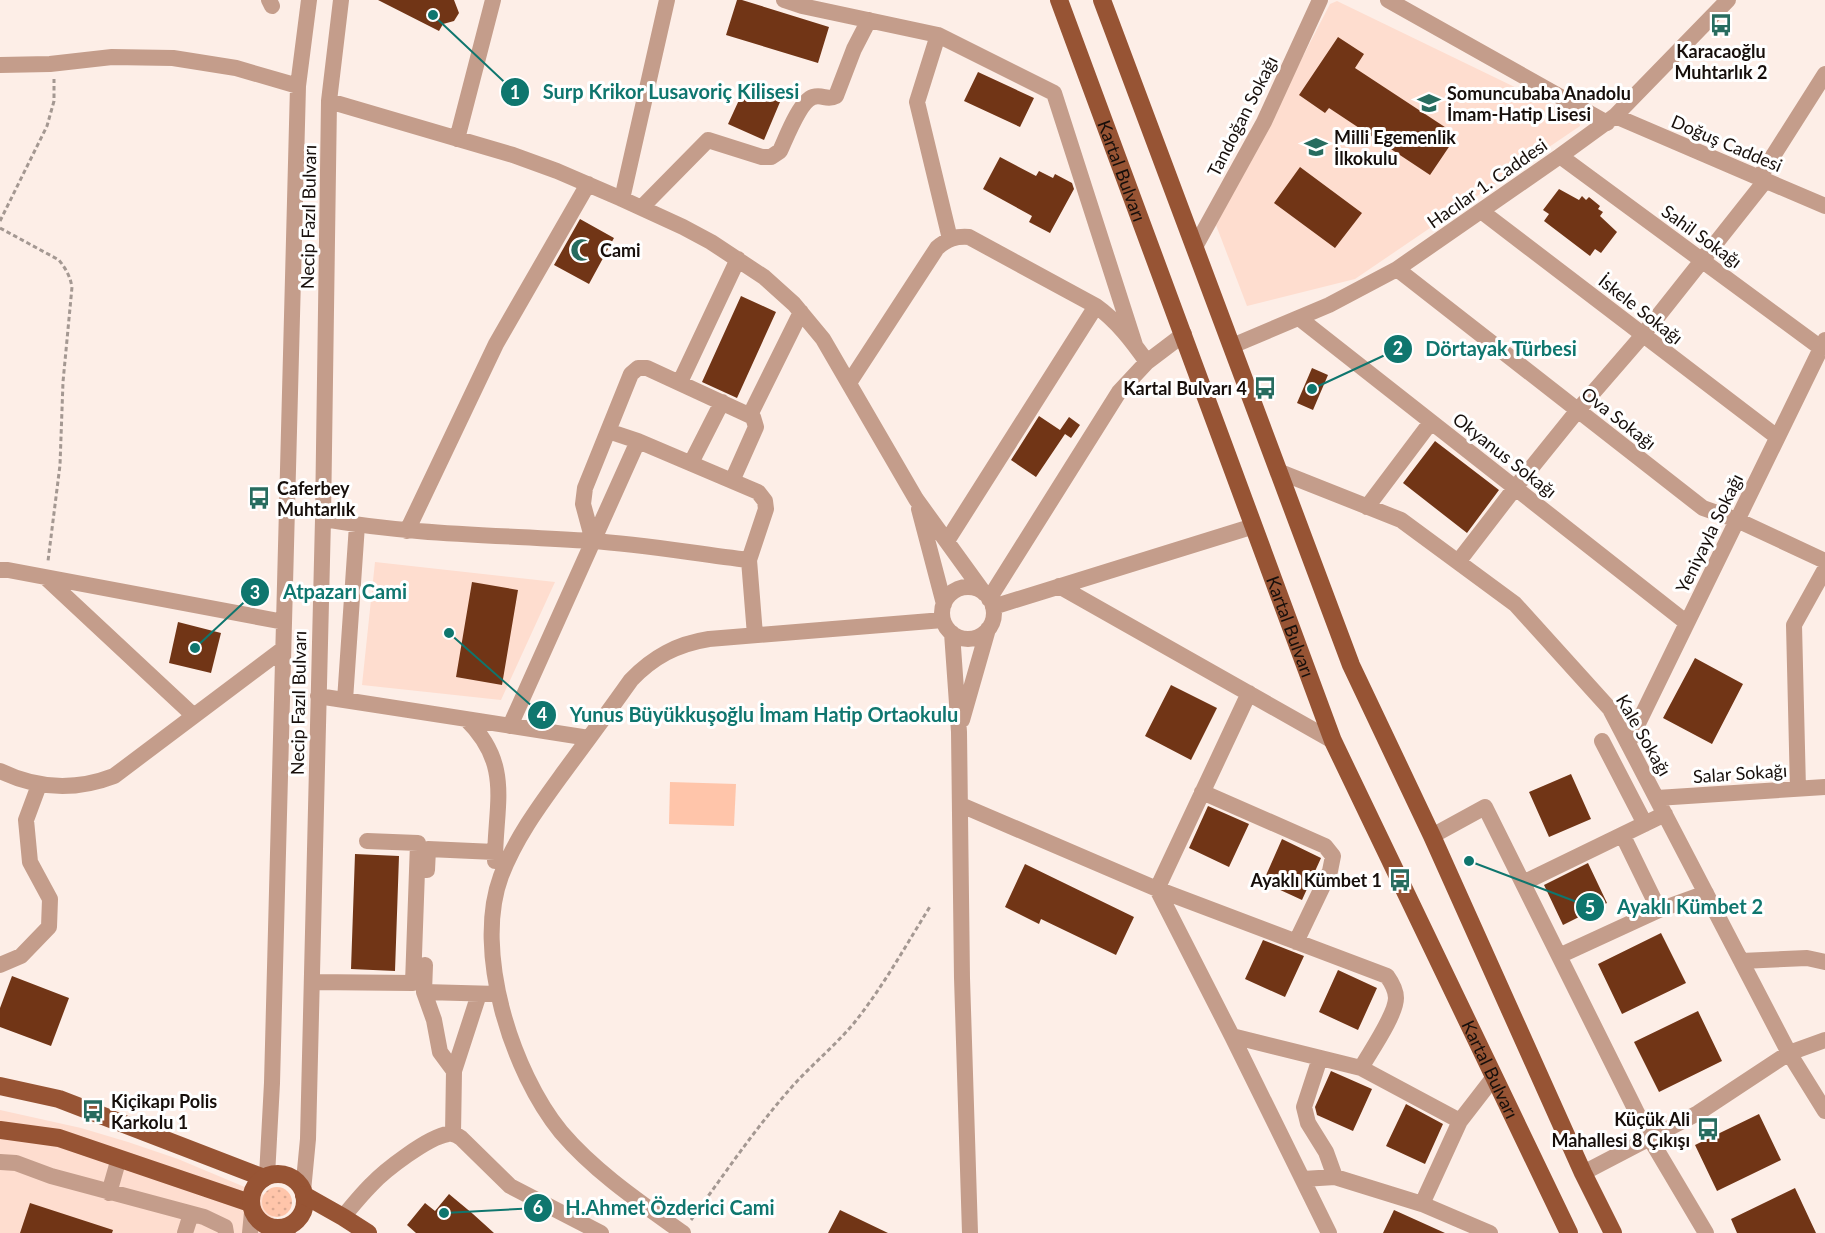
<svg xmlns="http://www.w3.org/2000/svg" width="1825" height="1233" viewBox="0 0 1825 1233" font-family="Lato,sans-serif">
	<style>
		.built { fill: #feddcf }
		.grass { fill: url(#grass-dots) }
		.park { fill: #ffc5aa }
		.building { fill: #713516 }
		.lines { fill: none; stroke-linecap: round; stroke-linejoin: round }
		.path { stroke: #a49892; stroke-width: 3; stroke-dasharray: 4.5 3; stroke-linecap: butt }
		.minor { stroke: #c49d8b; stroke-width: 16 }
		.major { stroke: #975434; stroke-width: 18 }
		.labels { text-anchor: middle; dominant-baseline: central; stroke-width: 6; stroke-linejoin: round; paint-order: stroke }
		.poi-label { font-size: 18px; font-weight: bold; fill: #170f0b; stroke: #fff; text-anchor: start }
		.street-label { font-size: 18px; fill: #170f0b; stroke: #fff }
		.leader { fill: none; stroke: #0f766e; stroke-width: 2 }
		.callout-dot { fill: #0f766e; stroke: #fff; stroke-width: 2 }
		.mark-label { font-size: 18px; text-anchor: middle; font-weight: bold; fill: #fff }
		.callout-label { font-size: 20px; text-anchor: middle; font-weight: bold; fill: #0f766e; stroke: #fff; stroke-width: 6; stroke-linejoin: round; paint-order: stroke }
	</style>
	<defs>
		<pattern id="grass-dots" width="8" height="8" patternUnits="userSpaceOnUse" patternTransform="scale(1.5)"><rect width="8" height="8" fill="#ffc5aa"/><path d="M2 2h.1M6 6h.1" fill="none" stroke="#daa891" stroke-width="1.8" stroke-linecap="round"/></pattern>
	</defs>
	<rect width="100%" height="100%" fill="#fdeee7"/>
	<path class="built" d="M1337,1L1579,118L1580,126L1355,279L1247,306L1216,225L1330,4Z
		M375,562L555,582L501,700L362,685Z
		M0,1110L81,1128L128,1142L178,1159L276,1200L271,1233H0Z"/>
	<path class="grass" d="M262 1202a15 15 0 1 1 30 0a15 15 0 1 1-30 0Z"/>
	<path class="park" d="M670,782L736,784L734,826L669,824Z"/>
	<path class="building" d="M378,0H454L459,13L454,21L443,24L439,31Z
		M737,0H742L829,27L818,63L726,35Z
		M1338,37L1364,54L1355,68L1457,135L1430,175L1329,108L1325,113L1299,95Z
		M978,72L1034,98L1020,127L964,101Z
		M745,87L780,102L764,140L728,124Z
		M1000,157L1036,176L1039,171L1053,178L1055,174L1072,183L1074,189L1050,233L1029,222L1032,216L983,189Z
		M1300,167L1362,213L1335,248L1274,203Z
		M1559,189L1579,200L1582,196L1586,200L1589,197L1600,206L1598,209L1603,212L1600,216L1617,232L1601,253L1595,249L1590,256L1544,221L1549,214L1543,210Z
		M580,219L614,238L589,284L554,265Z
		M741,296L776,312L737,398L702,382Z
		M1312,368L1328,375L1313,410L1297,403Z
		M1039,416L1060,430L1069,417L1080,425L1071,438L1065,434L1036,477L1011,460Z
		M1435,441L1499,490L1467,533L1403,483Z
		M472,582L518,590L502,685L456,677Z
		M178,622L221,633L211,673L169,663Z
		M1695,658L1743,684L1712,744L1663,718Z
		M1171,685L1217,708L1191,760L1145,736Z
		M1571,774L1591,819L1549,837L1529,792Z
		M1208,806L1249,824L1229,867L1189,848Z
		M1282,839L1321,858L1302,900L1263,882Z
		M355,854L399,856L395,971L351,969Z
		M1588,863L1607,903L1563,925L1544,885Z
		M1025,864L1134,917L1116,955L1041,919L1039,924L1005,907Z
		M1661,933L1686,983L1622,1014L1598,964Z
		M1263,940L1304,956L1285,997L1245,979Z
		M1338,970L1377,988L1358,1030L1319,1012Z
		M12,976L69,998L51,1046L0,1027V1008Z
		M1698,1011L1722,1061L1659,1092L1634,1042Z
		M1331,1071L1372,1089L1353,1131L1317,1115L1315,1107Z
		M1406,1104L1443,1124L1425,1164L1386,1146Z
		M1759,1114L1781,1160L1717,1191L1695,1145Z
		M1795,1188L1816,1233H1737L1731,1219Z
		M449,1194L473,1214L494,1233H416L407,1225L425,1203L435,1211Z
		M30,1203L113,1230L112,1233H20Z
		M840,1210L888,1233H828Z
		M1394,1210L1445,1233H1383Z"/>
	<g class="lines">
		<path class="path" d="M0,221L47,126L54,101V79
			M0,228L59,260C66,269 70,276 72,287L63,382L60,465L48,561
			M691,1220C723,1176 754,1130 790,1089C810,1066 834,1047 854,1023C883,987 906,945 931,905"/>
		<path class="minor" d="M269,0L272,6
			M784,0L802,6L938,35L1054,93L1135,345
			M1388,0L1607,123
			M938,35L917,102L950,239
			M0,65L50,64L112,57L173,58L236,68L298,86
			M329,101L513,155L557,171L622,199L683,227L711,242L764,277L794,304L823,339L916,499L984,593
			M1615,116L1825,206
			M457,139L493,0
			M1560,156L1821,348
			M1759,178L1825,74
			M622,199L667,0
			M642,207L708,140L762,157H771L780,151C786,138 800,101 813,97C823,94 827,101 836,96L854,49L869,20
			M1481,211L1777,437
			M1195,247L1264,122L1320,0
			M1397,269L1703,508L1737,520L1825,561
			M1299,318L1687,623
			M1232,346L1329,305L1397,269L1560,156L1615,116L1728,0
			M680,382L738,259
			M849,383L937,248C947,239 956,236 969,237L1096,306C1117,321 1132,341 1147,362
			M750,415L801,312
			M608,431L638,441L758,492L765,501L766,509L749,560
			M691,463L722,402
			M1280,472L1401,520L1515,604L1610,709L1789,1053L1825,1111
			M1367,507L1431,422
			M919,509L944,604
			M323,519C412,535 501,535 591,541C643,544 696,554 749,560L755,635
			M407,531L496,344L588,184
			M593,541L583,504L585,488L631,374L638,368H647L753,417L756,427L732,481
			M947,541L1096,306
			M1458,562L1515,488L1578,410L1643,335L1765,181
			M0,570H8L284,622
			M46,578L194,716
			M1059,586L1333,741
			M942 613a26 26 0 1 1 52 0a26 26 0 1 1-52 0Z
			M989,599L1119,392L1147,362L1184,334
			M993,607L1254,526
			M952,633L959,732L962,978L970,1233
			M318,696L589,738
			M345,700L357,525
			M466,719C513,765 495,804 495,861
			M962,720L988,629
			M510,726L638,441
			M1602,741L1645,824
			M1628,744L1825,340
			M0,771C37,789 75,791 114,776L283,649
			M1798,789L1794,625L1825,569
			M1202,792L1325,846L1333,856L1330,871L1296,942
			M1657,798L1825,787
			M961,805L1157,889L1232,1036L1329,1233
			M1432,836L1485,807L1649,1137L1706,1233
			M1623,836L1659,910
			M427,870L428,849L495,852
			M1523,883L1665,814
			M1559,956L1659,910L1706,893
			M1741,961L1807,958L1825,962
			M0,965L21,956L49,927L50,899L30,862L26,820L39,785
			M425,965L424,992L498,994
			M312,982L413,983L418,843L367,841
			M424,992L434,1020L440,1052L454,1071
			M1232,1036L1361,1068C1370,1052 1396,1015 1396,998C1396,990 1392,983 1387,976L1157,889L1249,693
			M1320,1058L1304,1107L1308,1123L1326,1152L1335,1177
			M1361,1068L1460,1121
			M453,1134L454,1071L479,994
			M0,1162L16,1163L51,1176L204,1217L225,1227L226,1233
			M1583,1173L1698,1113L1789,1053L1825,1040
			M267,1176L272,1083L298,86L309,0
			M1303,1179L1335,1177L1422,1204L1490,1233
			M303,1191L308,1139L323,519L329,101L341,0
			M109,1193L119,1158
			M1422,1204L1460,1121L1494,1077
			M343,1217C352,1206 361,1195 371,1185C385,1170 428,1137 448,1134C453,1133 457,1135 461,1138L510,1186L601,1233
			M288,1227V1233
			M185,1233L191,1214
			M250,1233L252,1212
			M683,1233C641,1203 595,1172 561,1132C512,1072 473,951 501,876C516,837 540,805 564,772C587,741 609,711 631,680C653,657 677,644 709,639L943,620"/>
		<g class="major">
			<path id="s1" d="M1059,0L1333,741L1569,1233"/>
			<path d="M1102,0L1351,665L1432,836L1583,1173L1613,1233"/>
			<path d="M0,1086L59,1099L264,1178"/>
			<path d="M0,1130L59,1138L250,1203"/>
			<circle cx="278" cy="1201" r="27"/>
			<path d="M304,1195L343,1217L368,1233"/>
		</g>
	</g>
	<defs>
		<g id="bus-bare" transform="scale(1.8)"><path d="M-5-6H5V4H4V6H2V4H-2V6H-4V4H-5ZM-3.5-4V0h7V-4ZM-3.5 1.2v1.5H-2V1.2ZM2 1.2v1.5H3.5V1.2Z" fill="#276c5f" stroke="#fff" stroke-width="2.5" paint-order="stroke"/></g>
		<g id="school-bare" transform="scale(1.8)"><path d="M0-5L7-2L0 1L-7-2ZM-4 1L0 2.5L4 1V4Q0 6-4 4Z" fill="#276c5f" stroke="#fff" stroke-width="2.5" paint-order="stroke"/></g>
		<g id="mosque-bare" transform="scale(1.8)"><path d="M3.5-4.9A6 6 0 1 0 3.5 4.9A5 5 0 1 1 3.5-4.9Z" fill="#276c5f" stroke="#fff" stroke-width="2.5" paint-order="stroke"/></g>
	</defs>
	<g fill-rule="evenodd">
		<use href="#bus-bare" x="1721" y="25"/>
		<use href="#school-bare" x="1429" y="103"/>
		<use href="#school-bare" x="1316" y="147"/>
		<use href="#mosque-bare" x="582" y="250"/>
		<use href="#bus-bare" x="1265" y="388"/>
		<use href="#bus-bare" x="259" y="498"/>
		<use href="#bus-bare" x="1400" y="880"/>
		<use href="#bus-bare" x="93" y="1111"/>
		<use href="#bus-bare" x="1708" y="1129"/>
	</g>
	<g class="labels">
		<g class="poi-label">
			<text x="1721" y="51" text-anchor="middle">Karacaoğlu<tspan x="1721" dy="21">Muhtarlık 2</tspan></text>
			<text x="1447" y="93">Somuncubaba Anadolu<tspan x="1447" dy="21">İmam-Hatip Lisesi</tspan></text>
			<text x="1334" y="137">Milli Egemenlik<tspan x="1334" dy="21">İlkokulu</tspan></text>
			<text x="600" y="250">Cami</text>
			<text x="1247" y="388" text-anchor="end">Kartal Bulvarı 4</text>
			<text x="277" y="488">Caferbey<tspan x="277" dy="21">Muhtarlık</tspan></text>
			<text x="1382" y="880" text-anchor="end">Ayaklı Kümbet 1</text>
			<text x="111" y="1101">Kiçikapı Polis<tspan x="111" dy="21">Karkolu 1</tspan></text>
			<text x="1690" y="1119" text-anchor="end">Küçük Ali<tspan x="1690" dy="21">Mahallesi 8 Çıkışı</tspan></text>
		</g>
		<g class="street-label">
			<text transform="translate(1242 116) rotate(-63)">Tandoğan Sokağı</text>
			<text transform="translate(1727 143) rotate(23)">Doğuş Caddesi</text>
			<text stroke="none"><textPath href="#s1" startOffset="182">Kartal Bulvarı</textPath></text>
			<text transform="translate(1487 183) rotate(-35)">Hacılar 1. Caddesi</text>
			<text transform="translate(308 217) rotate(-89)">Necip Fazıl Bulvarı</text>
			<text transform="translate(1702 236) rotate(36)">Sahil Sokağı</text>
			<text transform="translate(1641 309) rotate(38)">İskele Sokağı</text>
			<text transform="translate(1619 418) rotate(38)">Ova Sokağı</text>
			<text transform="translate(1505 455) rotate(38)">Okyanus Sokağı</text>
			<text transform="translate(1709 533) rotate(-64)">Yeniyayla Sokağı</text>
			<text stroke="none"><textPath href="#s1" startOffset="668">Kartal Bulvarı</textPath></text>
			<text transform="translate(298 703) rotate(-89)">Necip Fazıl Bulvarı</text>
			<text transform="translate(1644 735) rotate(60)">Kale Sokağı</text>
			<text transform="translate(1740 773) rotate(-4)">Salar Sokağı</text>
			<text stroke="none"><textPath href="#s1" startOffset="1154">Kartal Bulvarı</textPath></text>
		</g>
	</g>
	<path class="leader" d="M433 15L515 92M1312 389L1398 349M195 648L255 592M449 633L542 715M1469 861L1590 907M444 1213L538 1208"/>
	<g class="callout-dot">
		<circle cx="433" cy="15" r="6"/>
		<circle cx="1312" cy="389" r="6"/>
		<circle cx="195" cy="648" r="6"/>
		<circle cx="449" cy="633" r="6"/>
		<circle cx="1469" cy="861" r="6"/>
		<circle cx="444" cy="1213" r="6"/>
		<circle cx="515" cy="92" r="15"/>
		<circle cx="1398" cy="349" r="15"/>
		<circle cx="255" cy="592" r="15"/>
		<circle cx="542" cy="715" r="15"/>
		<circle cx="1590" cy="907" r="15"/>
		<circle cx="538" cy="1208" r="15"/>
	</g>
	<g class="mark-label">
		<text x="515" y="99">1</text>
		<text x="1398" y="355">2</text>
		<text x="255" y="599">3</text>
		<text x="542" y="721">4</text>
		<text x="1590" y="914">5</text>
		<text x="538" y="1214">6</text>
	</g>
	<g class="callout-label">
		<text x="671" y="99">Surp Krikor Lusavoriç Kilisesi</text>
		<text x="1501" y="356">Dörtayak Türbesi</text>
		<text x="345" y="599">Atpazarı Cami</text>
		<text x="764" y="722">Yunus Büyükkuşoğlu İmam Hatip Ortaokulu</text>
		<text x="1690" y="914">Ayaklı Kümbet 2</text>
		<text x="670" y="1215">H.Ahmet Özderici Cami</text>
	</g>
</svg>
